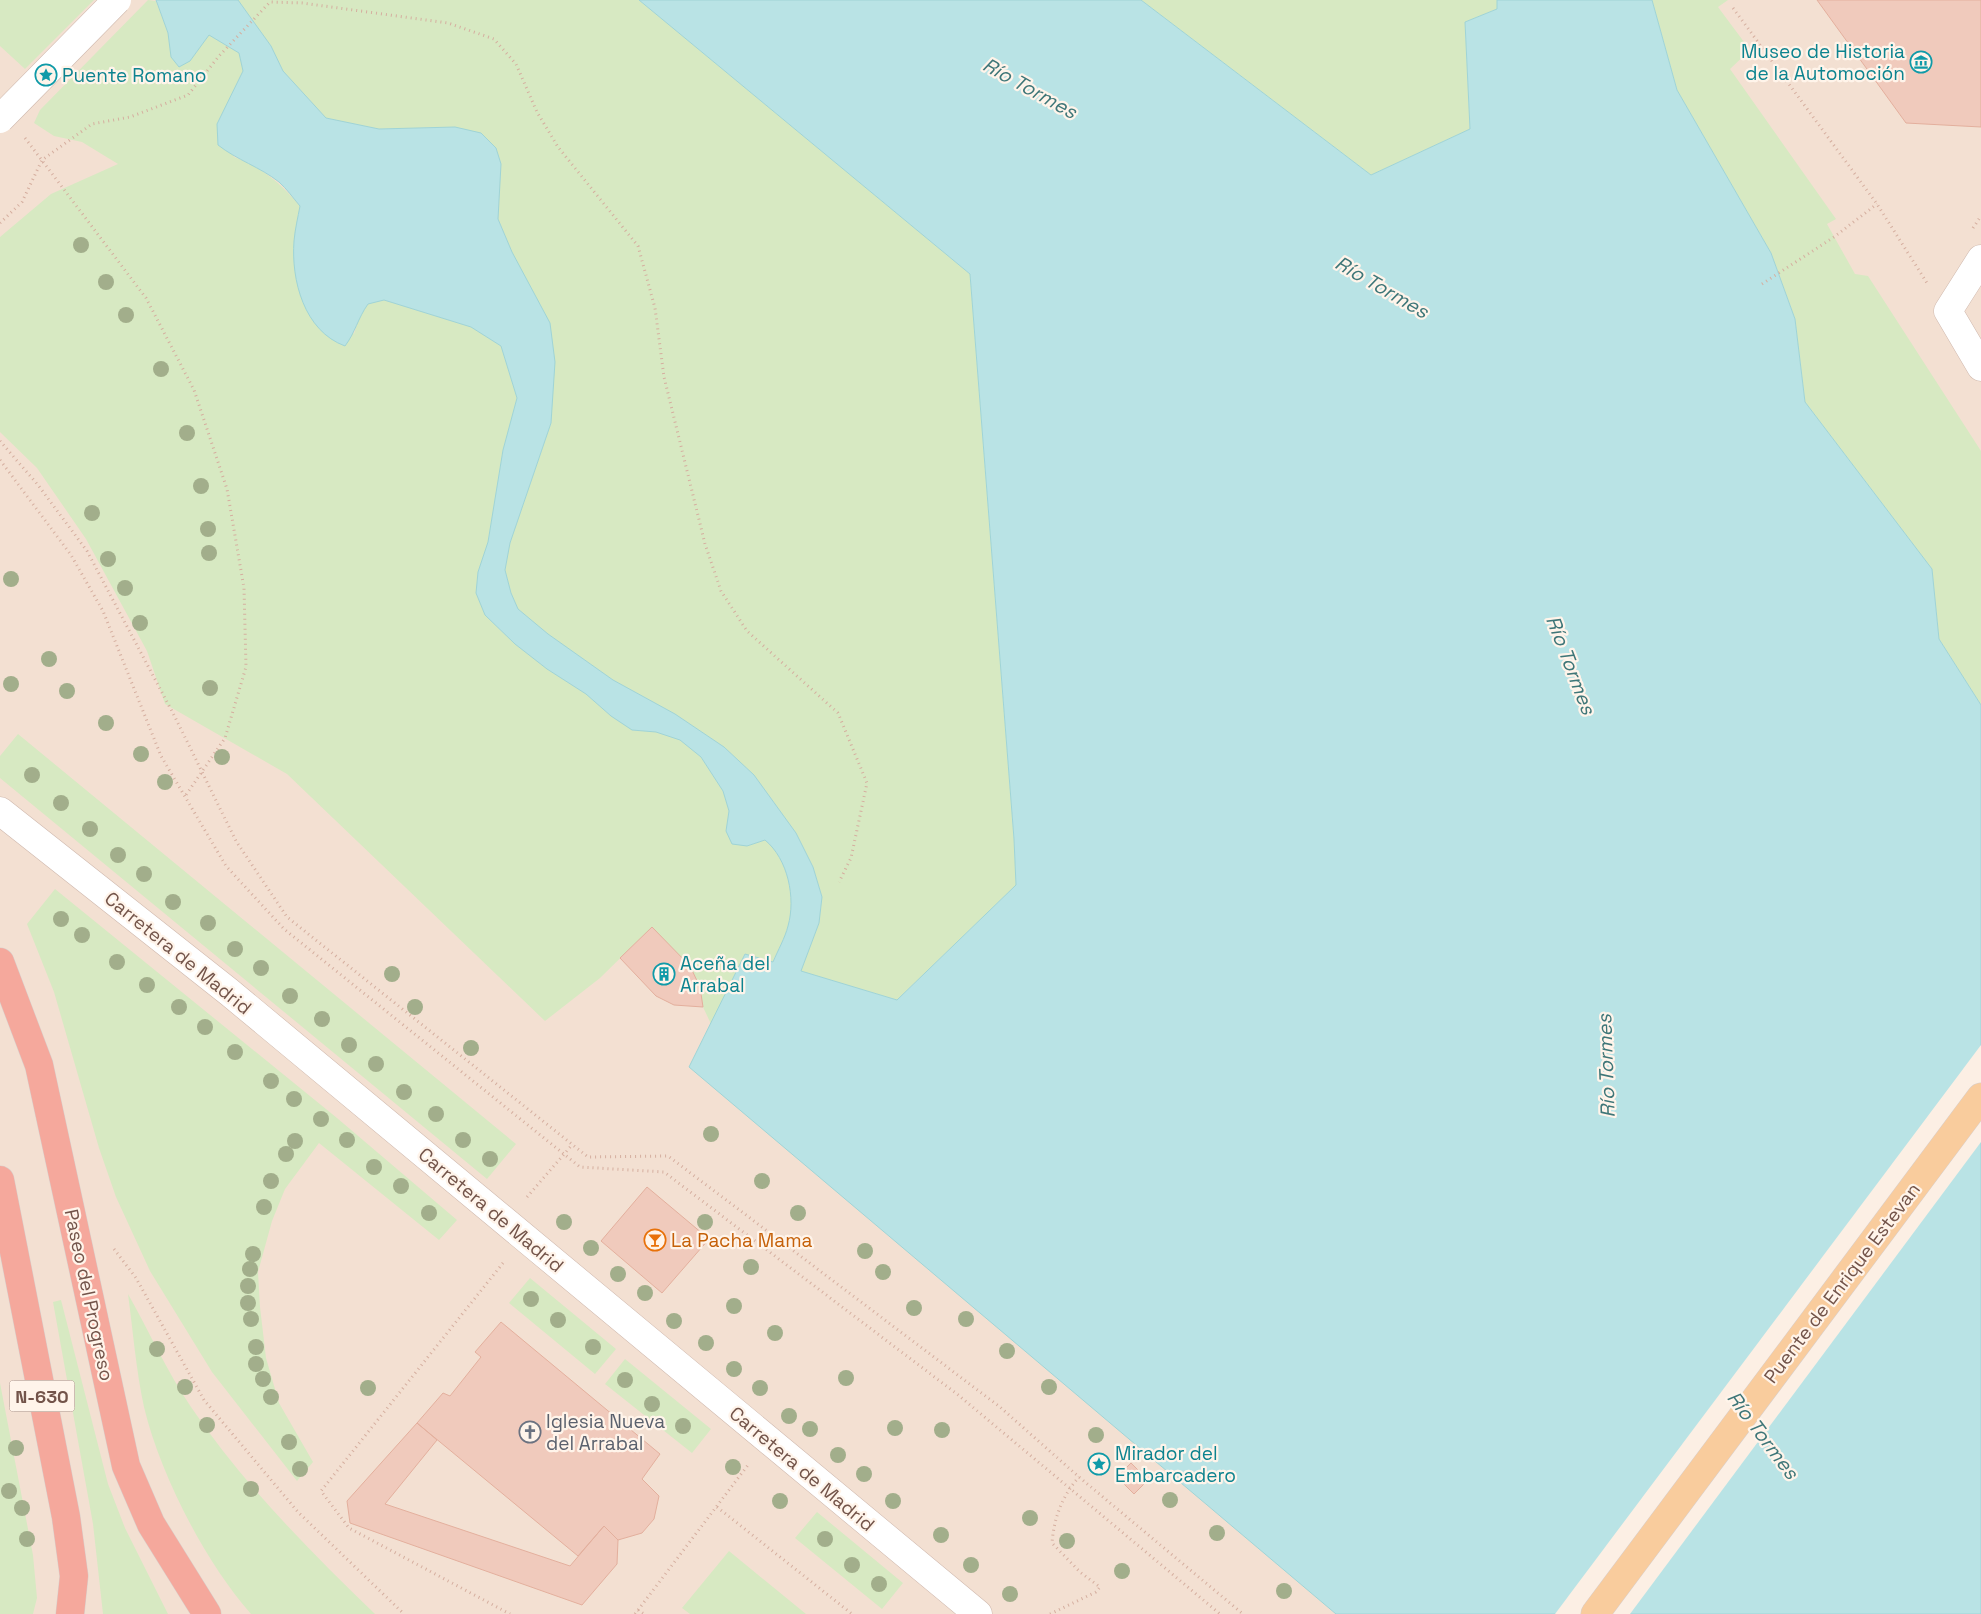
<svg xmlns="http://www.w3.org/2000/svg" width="1981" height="1614" viewBox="0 0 1981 1614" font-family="'Space Grotesk',sans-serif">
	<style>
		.residential { fill: #f3e0d2 }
		.green { fill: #d7e9c2 }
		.water { fill: #b9e3e5; stroke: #9fd4d6 }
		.pier { fill: #fcefe4 }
		.building { fill: #f0cabc; stroke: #e3af9d }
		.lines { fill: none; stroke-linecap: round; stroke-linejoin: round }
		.street-casing { stroke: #cfb8ad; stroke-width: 29 }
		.primary-casing { stroke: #d8cfcc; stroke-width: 29 }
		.highway-casing { stroke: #d8cfcc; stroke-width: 29 }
		.path { stroke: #d5ae9f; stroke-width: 3; stroke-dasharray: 1 4; stroke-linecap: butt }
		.street { stroke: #fff; stroke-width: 28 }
		.primary { stroke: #f9cc9d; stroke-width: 28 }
		.highway { stroke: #f5a89c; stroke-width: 28 }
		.street-bridge-casing { stroke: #cfb8ad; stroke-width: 29; stroke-linecap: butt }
		.street-bridge { stroke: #fff; stroke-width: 28 }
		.tree { fill: #a2ae8b }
		.labels { text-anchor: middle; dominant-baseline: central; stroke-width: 4.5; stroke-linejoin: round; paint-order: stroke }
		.shield { fill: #fff4ea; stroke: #9d847a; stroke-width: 1 }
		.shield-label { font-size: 18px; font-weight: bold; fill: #73544a }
		.culture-label { font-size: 19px; fill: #0d838f; stroke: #fff4ea; text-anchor: start }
		.street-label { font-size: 19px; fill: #73544a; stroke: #fff4ea }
		.food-label { font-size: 19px; fill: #c56008; stroke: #fff4ea; text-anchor: start }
		.worship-label { font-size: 19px; fill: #5b616d; stroke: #fff4ea; text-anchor: start }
		.water-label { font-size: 20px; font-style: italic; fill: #3e7678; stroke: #fff4ea }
	</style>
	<rect width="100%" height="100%" fill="#fcefe4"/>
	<path class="residential" d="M0,0H639L970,274L838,1192L1336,1614H0Z
		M1652,0H1981V705Z"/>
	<path class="green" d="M0,0H94L25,69L0,46Z
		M148,0L156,1L168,33L171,57L190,61L209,35L239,53L243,71L217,124L234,157C262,167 281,184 300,206L294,241L354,334L359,317L368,304L384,300L471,327L501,346L517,398L503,450L488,542L478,572L476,593L485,615L515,644L547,669L586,694L611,716L632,730L656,732L680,740L701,757L723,791L729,811L726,831L747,846L765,840C788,859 796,898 788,926C785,938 778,950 773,962L745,954L711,1024L703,1007L700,987L652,927L600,978L545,1021L287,774L165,704L147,651L86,539L37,468L0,432V237L51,194L118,164L82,142L54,136L34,123L40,110Z
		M238,0H639L970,274L1014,839L1016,885L897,1000L801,971L819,923L822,897L813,867L796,833L754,775L724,747L675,714L613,680L548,634L518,609L511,593L505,570L510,543L551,423L512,252L498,219L501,164L496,148L455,127L379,129L326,118L283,71L271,46Z
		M1141,0H1497V9L1465,22L1470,129L1371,175Z
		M1652,0H1728L1718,7L1750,50L1730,69L1836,219L1827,224L1855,274L1868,276L1981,451V705L1939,639L1932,569L1805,402L1795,319L1771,253L1677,90Z
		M18,734L516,1144L487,1179L0,778V756Z
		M55,889L337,1118L457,1220L439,1240L319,1143L285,1189L272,1221L258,1272L260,1307L266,1358L279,1403L313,1462L297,1481L212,1372L150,1271L116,1197L99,1148L54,992L27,924Z
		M530,1278L616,1349L595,1374L509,1303Z
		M128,1294C149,1331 167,1372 191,1407C243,1484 309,1550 375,1614H251C205,1562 160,1474 144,1407C136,1370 133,1331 128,1294Z
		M61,1300L108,1484L125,1528L168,1614H103L93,1524L53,1302Z
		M625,1359L711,1429L692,1453L605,1384Z
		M0,1383L33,1555L37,1598L33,1614H0Z
		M817,1512L903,1583L882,1609L795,1538Z
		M729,1551L806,1614H690L682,1608Z"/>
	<path class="water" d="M156,0H238L271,46L283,71L326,118L379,129L455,127L481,133L496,148L501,164L498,219L512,252L550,323L555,362L551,423L510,543L505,570L511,593L518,609L548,634L613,680L675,714L724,747L754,775L796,833L813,867L822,897L819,923L801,971L897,1000L1016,885L1014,839L970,274L639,0H1141L1371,175L1470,129L1465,22L1497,9V0H1652L1677,90L1771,253L1795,319L1805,402L1932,569L1939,639L1981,705V1614H1336L689,1067L745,954L773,962C778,950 785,938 788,926C796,898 788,859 765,840L747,846L732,844L726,831L729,811L723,791L701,757L680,740L656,732L632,730L611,716L586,694L547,669L515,644L485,615L476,593L478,572L488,542L503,450L517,398L501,346L471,327L384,300L368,304C358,318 355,333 345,346C304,331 291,280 294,241C295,229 298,217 300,206C293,198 287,189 279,182C260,167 237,160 218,145L217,124L243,71L239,53L209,35L190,61L179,67L171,57L168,33Z"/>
	<path class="pier" d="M1981,1045V1142L1630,1614H1555Z"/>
	<path class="building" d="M1817,0H1981V127L1906,123Z
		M652,927L690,966L700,987L703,1007L674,1005L656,996L620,958Z
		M647,1187L709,1239L662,1293L601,1241Z
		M501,1322L660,1454L642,1479L659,1496L654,1519L642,1533L618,1540L604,1526L578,1556L417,1423L443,1393L450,1396L481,1357L475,1352Z
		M417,1423L437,1440L385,1504L570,1566L604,1526L618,1540L617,1564L582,1605L350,1523L347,1501Z
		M1131,1463L1148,1480L1134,1494L1117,1477Z"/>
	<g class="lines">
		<g class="street-casing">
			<path id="street" d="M1981,259L1948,311L1981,367
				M0,811L229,992L978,1614"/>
		</g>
		<g class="primary-casing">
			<path id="primary" d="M1595,1614L1981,1097"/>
		</g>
		<g class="highway-casing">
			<path id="highway" d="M0,962L39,1065L126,1466L151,1524L207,1614
				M0,1180L66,1517L74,1576L70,1614"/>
		</g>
		<path class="path" d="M1733,8L1877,204L1927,283
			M25,138L146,298L194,390L227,489L244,588L246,667L225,738L186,795
			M0,223L22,202L42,160L92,124L130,117L188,95L219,56L270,2L302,3L448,23L494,39L516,64L537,112L558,147L638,246L655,308L664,377L705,544L721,591L747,631L838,713L867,783L851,858L839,882
			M1973,228L1981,216
			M1762,284L1834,237L1877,204
			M0,441L38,485L87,551L175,717L236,841L287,917L588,1157L668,1156L1000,1407L1079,1477L1243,1614
			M0,460L71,555L103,611L161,756L226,866L284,929L580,1167L664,1172L957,1394L1220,1614
			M527,1197L572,1145
			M114,1249L136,1278L204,1400L298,1512L404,1614
			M503,1263L321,1491L349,1528L510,1614
			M717,1507L852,1614
			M638,1610L644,1614
			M635,1614L748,1465
			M1050,1614L1096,1592L1100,1587L1080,1572L1052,1543C1054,1518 1062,1496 1079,1477"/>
		<use href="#street" class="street"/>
		<use href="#primary" class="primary"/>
		<use href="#highway" class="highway"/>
		<g class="street-bridge-casing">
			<path id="street-bridge" d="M0,119L117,0"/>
		</g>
		<use href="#street-bridge" class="street-bridge"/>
	</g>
	<g class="tree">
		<circle cx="81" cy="245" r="8"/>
		<circle cx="106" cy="282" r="8"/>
		<circle cx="126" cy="315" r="8"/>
		<circle cx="161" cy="369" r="8"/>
		<circle cx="187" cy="433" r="8"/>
		<circle cx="201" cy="486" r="8"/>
		<circle cx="92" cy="513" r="8"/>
		<circle cx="208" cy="529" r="8"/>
		<circle cx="209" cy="553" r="8"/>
		<circle cx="108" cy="559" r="8"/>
		<circle cx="11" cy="579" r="8"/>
		<circle cx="125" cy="588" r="8"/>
		<circle cx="140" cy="623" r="8"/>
		<circle cx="49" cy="659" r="8"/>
		<circle cx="11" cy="684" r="8"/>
		<circle cx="210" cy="688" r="8"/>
		<circle cx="67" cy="691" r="8"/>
		<circle cx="106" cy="723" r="8"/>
		<circle cx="141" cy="754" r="8"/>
		<circle cx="222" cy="757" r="8"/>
		<circle cx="32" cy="775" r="8"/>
		<circle cx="165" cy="782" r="8"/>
		<circle cx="61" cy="803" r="8"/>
		<circle cx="90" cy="829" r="8"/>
		<circle cx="118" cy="855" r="8"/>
		<circle cx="144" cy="874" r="8"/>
		<circle cx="173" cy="902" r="8"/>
		<circle cx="61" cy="919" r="8"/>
		<circle cx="208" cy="923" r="8"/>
		<circle cx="82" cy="935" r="8"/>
		<circle cx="235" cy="949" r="8"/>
		<circle cx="117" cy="962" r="8"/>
		<circle cx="261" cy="968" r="8"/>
		<circle cx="392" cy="974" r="8"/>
		<circle cx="147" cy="985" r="8"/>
		<circle cx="290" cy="996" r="8"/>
		<circle cx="179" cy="1007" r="8"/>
		<circle cx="415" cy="1007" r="8"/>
		<circle cx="322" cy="1019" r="8"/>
		<circle cx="205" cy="1027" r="8"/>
		<circle cx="349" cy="1045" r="8"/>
		<circle cx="471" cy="1048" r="8"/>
		<circle cx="235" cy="1052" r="8"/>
		<circle cx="376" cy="1064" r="8"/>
		<circle cx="271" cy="1081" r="8"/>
		<circle cx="404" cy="1092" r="8"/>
		<circle cx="294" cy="1099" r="8"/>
		<circle cx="436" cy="1114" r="8"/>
		<circle cx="321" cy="1119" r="8"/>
		<circle cx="711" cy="1134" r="8"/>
		<circle cx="347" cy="1140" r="8"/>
		<circle cx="463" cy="1140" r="8"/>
		<circle cx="295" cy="1141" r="8"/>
		<circle cx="286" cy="1154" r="8"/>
		<circle cx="490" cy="1159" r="8"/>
		<circle cx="374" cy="1167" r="8"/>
		<circle cx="271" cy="1181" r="8"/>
		<circle cx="762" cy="1181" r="8"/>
		<circle cx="401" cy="1186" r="8"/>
		<circle cx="264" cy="1207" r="8"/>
		<circle cx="429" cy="1213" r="8"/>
		<circle cx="798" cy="1213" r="8"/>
		<circle cx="564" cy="1222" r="8"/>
		<circle cx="705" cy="1222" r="8"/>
		<circle cx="591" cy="1248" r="8"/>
		<circle cx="865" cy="1251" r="8"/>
		<circle cx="253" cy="1254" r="8"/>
		<circle cx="751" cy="1267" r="8"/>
		<circle cx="250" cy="1269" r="8"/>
		<circle cx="883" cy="1272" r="8"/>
		<circle cx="618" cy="1274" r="8"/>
		<circle cx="248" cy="1286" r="8"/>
		<circle cx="645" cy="1293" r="8"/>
		<circle cx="531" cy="1299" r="8"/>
		<circle cx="248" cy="1303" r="8"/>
		<circle cx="734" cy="1306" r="8"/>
		<circle cx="914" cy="1308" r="8"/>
		<circle cx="251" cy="1319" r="8"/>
		<circle cx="966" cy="1319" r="8"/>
		<circle cx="558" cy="1320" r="8"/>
		<circle cx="674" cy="1321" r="8"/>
		<circle cx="775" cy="1333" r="8"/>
		<circle cx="706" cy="1343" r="8"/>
		<circle cx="256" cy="1347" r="8"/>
		<circle cx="593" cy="1347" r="8"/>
		<circle cx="157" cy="1349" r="8"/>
		<circle cx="1007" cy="1351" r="8"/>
		<circle cx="256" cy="1364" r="8"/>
		<circle cx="734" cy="1369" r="8"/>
		<circle cx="846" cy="1378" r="8"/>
		<circle cx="263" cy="1379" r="8"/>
		<circle cx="625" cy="1380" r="8"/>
		<circle cx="185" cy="1387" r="8"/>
		<circle cx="1049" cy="1387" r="8"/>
		<circle cx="368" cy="1388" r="8"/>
		<circle cx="760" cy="1388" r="8"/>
		<circle cx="271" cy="1397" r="8"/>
		<circle cx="652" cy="1404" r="8"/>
		<circle cx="789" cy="1416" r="8"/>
		<circle cx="207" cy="1425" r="8"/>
		<circle cx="683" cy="1426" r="8"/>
		<circle cx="895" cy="1428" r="8"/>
		<circle cx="810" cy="1429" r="8"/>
		<circle cx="942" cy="1430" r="8"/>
		<circle cx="1096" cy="1435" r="8"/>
		<circle cx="289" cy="1442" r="8"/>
		<circle cx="16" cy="1448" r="8"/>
		<circle cx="838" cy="1455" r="8"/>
		<circle cx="733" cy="1467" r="8"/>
		<circle cx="300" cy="1469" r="8"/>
		<circle cx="864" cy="1474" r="8"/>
		<circle cx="251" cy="1489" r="8"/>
		<circle cx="9" cy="1491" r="8"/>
		<circle cx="1170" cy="1500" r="8"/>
		<circle cx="780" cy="1501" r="8"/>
		<circle cx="893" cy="1501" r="8"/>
		<circle cx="22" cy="1508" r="8"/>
		<circle cx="1030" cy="1518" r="8"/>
		<circle cx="1217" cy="1533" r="8"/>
		<circle cx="941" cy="1535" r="8"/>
		<circle cx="27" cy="1539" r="8"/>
		<circle cx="825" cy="1539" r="8"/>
		<circle cx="1067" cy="1541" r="8"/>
		<circle cx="852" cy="1565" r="8"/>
		<circle cx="971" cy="1565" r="8"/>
		<circle cx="1122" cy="1571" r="8"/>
		<circle cx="879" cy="1584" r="8"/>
		<circle cx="1284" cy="1591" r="8"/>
		<circle cx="1010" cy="1594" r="8"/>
	</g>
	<defs>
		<g id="museum-ring" transform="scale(1.125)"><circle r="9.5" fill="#fff4ea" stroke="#0f9aa8" stroke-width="1.5"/><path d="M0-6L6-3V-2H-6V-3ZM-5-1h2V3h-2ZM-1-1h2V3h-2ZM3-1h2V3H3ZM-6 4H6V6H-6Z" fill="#0f9aa8"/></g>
		<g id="sight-ring" transform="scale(1.125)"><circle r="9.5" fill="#fff4ea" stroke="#0f9aa8" stroke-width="1.5"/><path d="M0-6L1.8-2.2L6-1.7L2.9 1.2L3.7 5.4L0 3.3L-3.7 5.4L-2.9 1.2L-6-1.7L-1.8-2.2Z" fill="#0f9aa8"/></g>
		<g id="building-ring" transform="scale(1.125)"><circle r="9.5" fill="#fff4ea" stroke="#0f9aa8" stroke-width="1.5"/><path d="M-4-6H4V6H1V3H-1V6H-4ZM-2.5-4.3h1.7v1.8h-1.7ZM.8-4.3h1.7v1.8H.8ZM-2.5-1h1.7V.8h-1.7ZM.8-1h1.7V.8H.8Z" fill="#0f9aa8"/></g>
		<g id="bar-ring" transform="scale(1.125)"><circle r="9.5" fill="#fff4ea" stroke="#e8710a" stroke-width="1.5"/><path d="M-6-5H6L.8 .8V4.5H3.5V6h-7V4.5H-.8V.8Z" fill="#e8710a"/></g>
		<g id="church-ring" transform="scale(1.125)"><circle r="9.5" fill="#fff4ea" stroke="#6b7280" stroke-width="1.5"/><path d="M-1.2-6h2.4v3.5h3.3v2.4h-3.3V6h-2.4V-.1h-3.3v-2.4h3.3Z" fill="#6b7280"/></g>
	</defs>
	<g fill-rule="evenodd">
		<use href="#museum-ring" x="1921" y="62"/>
		<use href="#sight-ring" x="46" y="75"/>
		<use href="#building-ring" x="664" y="974"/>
		<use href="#bar-ring" x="655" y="1240"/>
		<use href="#church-ring" x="530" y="1432"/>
		<use href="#sight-ring" x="1099" y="1464"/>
	</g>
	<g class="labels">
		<rect class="shield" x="9.5" y="1380.5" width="65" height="31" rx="4"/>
		<g class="shield-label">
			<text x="42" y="1396">N-630</text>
		</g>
		<g class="culture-label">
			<text x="1905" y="51" text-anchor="end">Museo de Historia<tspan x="1905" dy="22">de la Automoción</tspan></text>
			<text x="62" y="75">Puente Romano</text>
			<text x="680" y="963">Aceña del<tspan x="680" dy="22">Arrabal</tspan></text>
			<text x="1115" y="1453">Mirador del<tspan x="1115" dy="22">Embarcadero</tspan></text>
		</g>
		<g class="street-label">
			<text transform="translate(178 953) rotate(39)">Carretera de Madrid</text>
			<text transform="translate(491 1210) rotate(40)">Carretera de Madrid</text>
			<text transform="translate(1842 1283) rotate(-53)">Puente de Enrique Estevan</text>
			<text transform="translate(89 1295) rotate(78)">Paseo del Progreso</text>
			<text transform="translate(802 1469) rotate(40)">Carretera de Madrid</text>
		</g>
		<g class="food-label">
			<text x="671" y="1240">La Pacha Mama</text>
		</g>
		<g class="worship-label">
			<text x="546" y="1421">Iglesia Nueva<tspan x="546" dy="22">del Arrabal</tspan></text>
		</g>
		<g class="water-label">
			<text transform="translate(1030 88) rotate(29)">Río Tormes</text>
			<text transform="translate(1382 287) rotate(30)">Río Tormes</text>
			<text transform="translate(1571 665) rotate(69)">Río Tormes</text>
			<text transform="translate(1606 1066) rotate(-92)">Río Tormes</text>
			<text transform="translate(1763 1435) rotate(53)">Río Tormes</text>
		</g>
	</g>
</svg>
